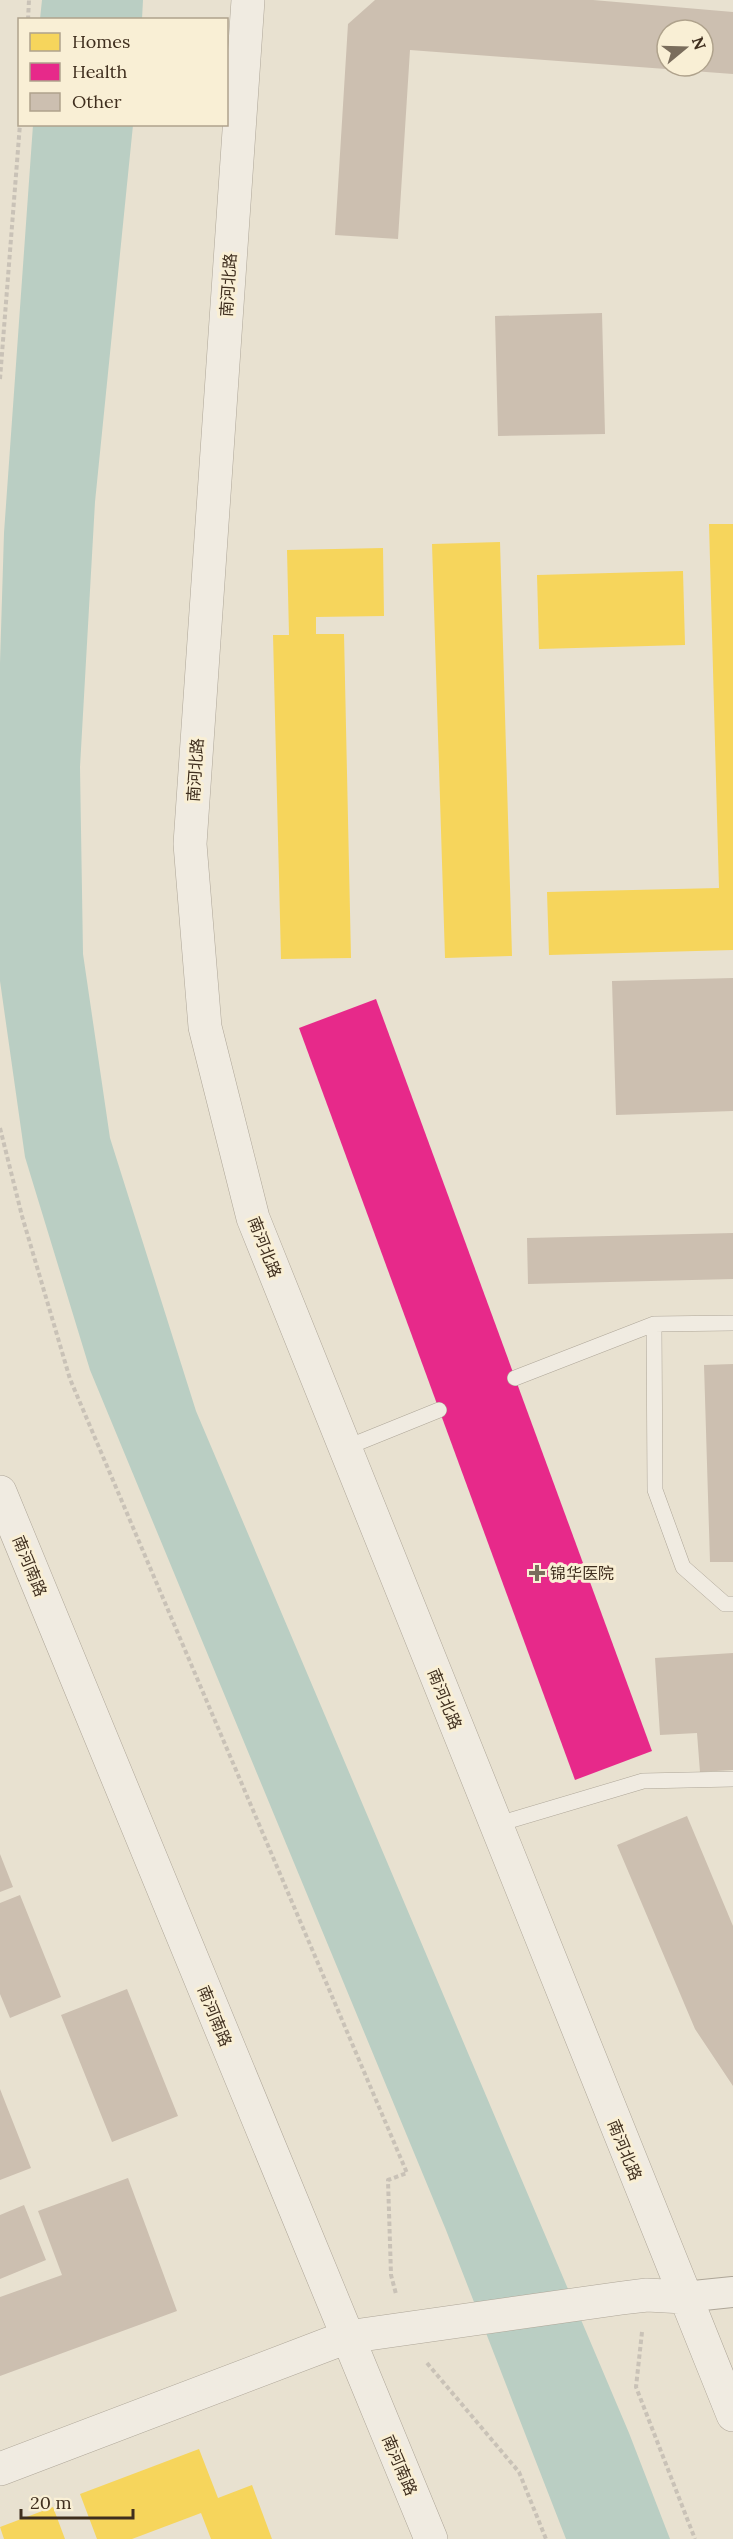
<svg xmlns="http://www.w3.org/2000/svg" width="733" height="2539" viewBox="0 0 733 2539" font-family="Lora,'Noto Sans SC',serif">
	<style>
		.water { fill: #bacec3 }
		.homes { fill: #f6d55c }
		.health { fill: #e7298a }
		.building { fill: #ccbfb0; fill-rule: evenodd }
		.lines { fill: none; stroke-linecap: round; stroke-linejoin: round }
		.service-casing { stroke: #aea698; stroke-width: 16 }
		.minor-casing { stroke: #aea698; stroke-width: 32 }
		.tertiary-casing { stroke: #aea698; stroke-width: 34 }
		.path { stroke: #c9c2b7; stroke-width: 4; stroke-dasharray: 4.5 3; stroke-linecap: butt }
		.service { stroke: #f0ebe1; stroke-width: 15 }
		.minor { stroke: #f0ebe1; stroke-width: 30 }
		.tertiary { stroke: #f0ebe1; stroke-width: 33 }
		.poi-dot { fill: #7a6d5c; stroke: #f9efd5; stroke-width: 2 }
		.labels { text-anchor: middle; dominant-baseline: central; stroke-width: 6; stroke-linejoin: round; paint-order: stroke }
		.street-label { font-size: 16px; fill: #3f2e1e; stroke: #f9efd5 }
		.poi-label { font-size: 16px; fill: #3f2e1e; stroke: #f9efd5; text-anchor: start }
	</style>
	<rect width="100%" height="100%" fill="#e8e1d0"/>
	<path class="water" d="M42,0H143L142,19H40Z
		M33,125H133L95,502L80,767L83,954L110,1138L196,1411L629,2433L670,2539H566L446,2230L90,1370L25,1157L0,981V663L4,533Z"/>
	<path class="homes" d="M709,524H733V950L549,955L547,892L719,888Z
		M500,542L512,956L445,958L432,544Z
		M383,548L384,616L316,617V634H344L351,958L281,959L273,635H289L287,550Z
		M683,571L685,645L539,649L537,575Z
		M199,2449L218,2498L252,2485L272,2539H211L201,2513L132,2539H97L80,2494Z
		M53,2507L65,2539H4L0,2527Z"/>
	<path class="health" d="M376,999L652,1751L575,1780L299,1028Z"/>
	<path class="building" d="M375,0H593L733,12V74L410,50L398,239L335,235L348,24ZM667,30H703V66H667Z
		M602,313L605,434L498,436L495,316Z
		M733,978V1111L616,1115L612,981Z
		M733,1233V1279L528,1284L527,1238Z
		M733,1364V1562H710L704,1365Z
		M733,1653V1770L700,1772L697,1733L660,1735L655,1658Z
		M687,1816L733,1926V2086L695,2029L617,1845Z
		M0,1854L13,1887L0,1892Z
		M20,1895L61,1997L10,2018L0,1994V1903Z
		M127,1989L178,2116L112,2142L61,2015Z
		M0,2089L31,2168L0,2180Z
		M128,2178L177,2311L0,2376V2297L62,2275L38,2211Z
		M24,2205L46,2260L0,2279V2215Z"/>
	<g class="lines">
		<g class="service-casing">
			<path id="service" d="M654,1324L655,1490L683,1567L725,1604H733
				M515,1378L654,1324L733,1323
				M345,1448L439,1410
				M495,1825L643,1781L733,1779"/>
		</g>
		<g class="minor-casing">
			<path id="minor" d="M684,2297L733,2292"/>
		</g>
		<g class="tertiary-casing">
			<path id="tertiary" d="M248,0L190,844L205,1027L253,1218L733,2415
				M0,1492L431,2539
				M0,2469L347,2337L622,2298L647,2295L684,2297"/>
		</g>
		<path class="path" d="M28,20L29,0
			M0,379L20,124
			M0,1128L22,1216L70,1379L407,2173L388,2180L391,2275L396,2294
			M642,2332L636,2387L695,2539
			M427,2363L519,2472L546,2539"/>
		<use href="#service" class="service"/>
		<use href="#minor" class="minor"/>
		<use href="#tertiary" class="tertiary"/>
	</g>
	<path class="poi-dot" d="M534 1564h6v6h6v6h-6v6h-6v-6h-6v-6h6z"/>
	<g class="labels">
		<g class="street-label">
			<text transform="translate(228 285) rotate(-86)">南河北路</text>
			<text transform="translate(195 770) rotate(-86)">南河北路</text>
			<text transform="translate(265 1247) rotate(69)">南河北路</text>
			<text transform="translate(30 1566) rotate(68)">南河南路</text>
			<text transform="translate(445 1699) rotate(68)">南河北路</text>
			<text transform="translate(215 2016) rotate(68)">南河南路</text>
			<text transform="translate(625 2150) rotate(68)">南河北路</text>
			<text transform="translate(400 2465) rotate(67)">南河南路</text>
		</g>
		<g class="poi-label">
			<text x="550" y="1573">锦华医院</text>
		</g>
	</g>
	<rect x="18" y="18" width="210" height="108" fill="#f9efd5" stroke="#afa28c" stroke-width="1.5"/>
	<rect x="30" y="33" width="30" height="18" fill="#f6d55c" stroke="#afa28c" stroke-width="1.5"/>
	<text x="72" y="48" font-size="18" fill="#3f2e1e">Homes</text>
	<rect x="30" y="63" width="30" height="18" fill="#e7298a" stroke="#afa28c" stroke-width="1.5"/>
	<text x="72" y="78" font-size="18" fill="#3f2e1e">Health</text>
	<rect x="30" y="93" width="30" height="18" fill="#ccbfb0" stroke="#afa28c" stroke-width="1.5"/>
	<text x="72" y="108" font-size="18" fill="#3f2e1e">Other</text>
	<g transform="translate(685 48) rotate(71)"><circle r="28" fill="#f9efd5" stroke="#afa28c" stroke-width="1.5"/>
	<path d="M0-4.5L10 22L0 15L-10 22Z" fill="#7a6d5c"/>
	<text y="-9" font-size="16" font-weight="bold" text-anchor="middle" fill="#3f2e1e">N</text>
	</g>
	<path d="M21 2509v9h112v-9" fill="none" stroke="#3f2e1e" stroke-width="3"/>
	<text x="30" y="2509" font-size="18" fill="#3f2e1e" stroke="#f9efd5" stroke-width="4.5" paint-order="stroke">20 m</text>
</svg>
